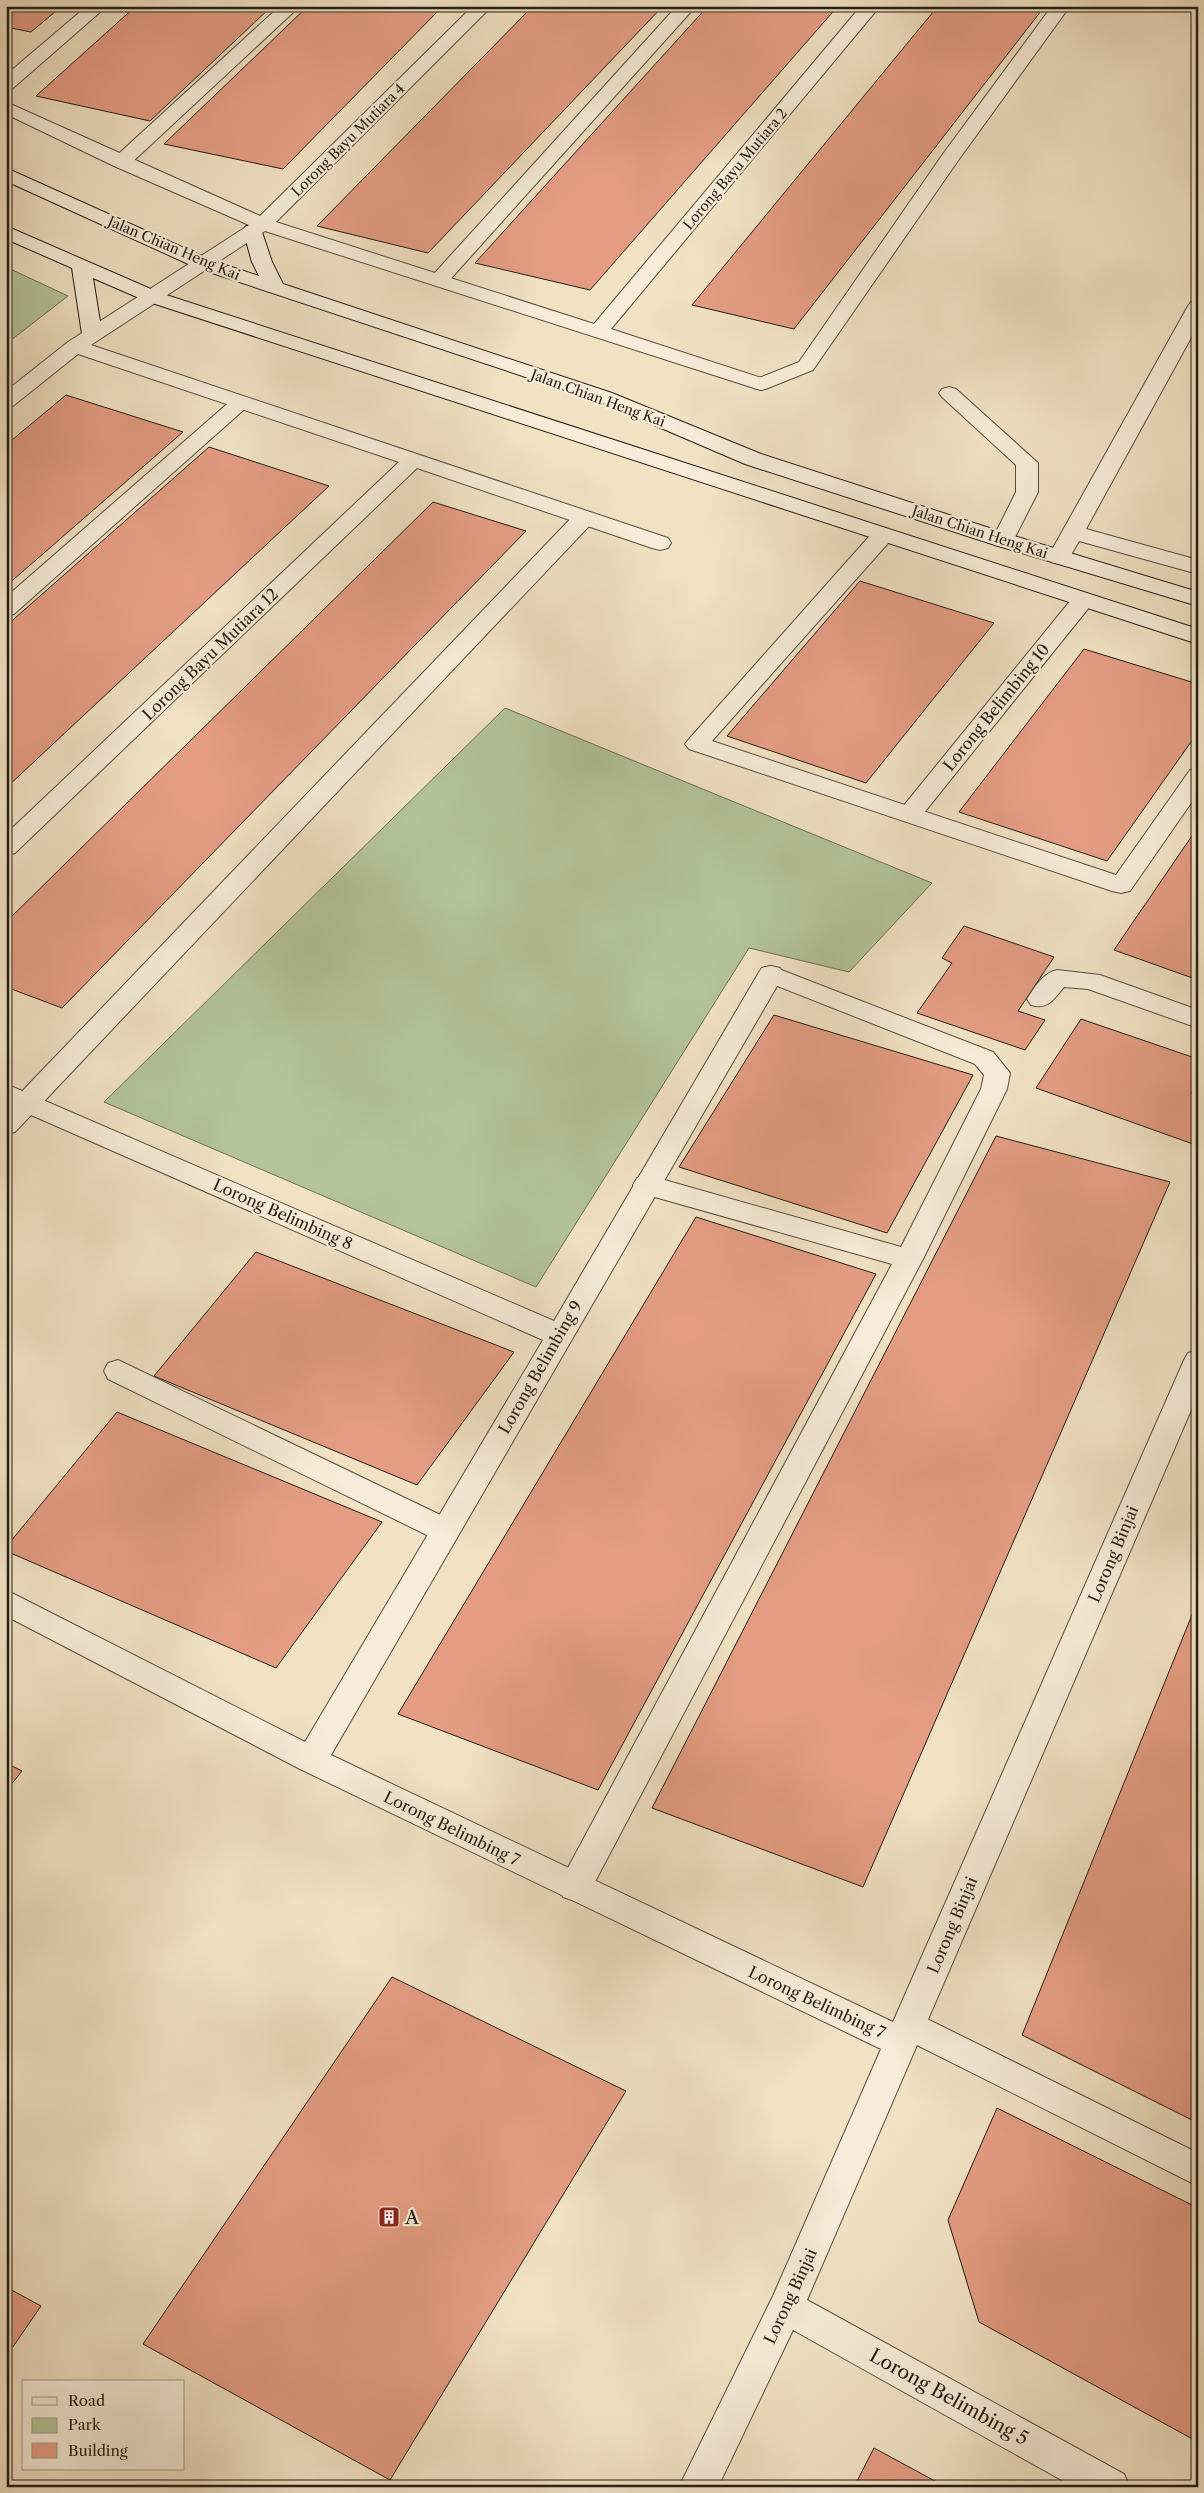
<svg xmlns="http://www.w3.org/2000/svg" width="1204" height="2493" viewBox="0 0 1204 2493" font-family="'Libre Caslon Text',serif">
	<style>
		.green { fill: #b3c499; stroke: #6c7157 }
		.building { fill: #e49d83; stroke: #251e15 }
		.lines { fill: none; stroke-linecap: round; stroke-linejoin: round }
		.service-casing { stroke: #584f41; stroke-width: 2 }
		.minor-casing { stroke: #584f41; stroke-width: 2 }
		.secondary-casing { stroke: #251e15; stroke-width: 2 }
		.service { fill: #f6ecd9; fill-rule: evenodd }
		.minor { fill: #f6ecd9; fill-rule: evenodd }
		.secondary { fill: #f6ecd9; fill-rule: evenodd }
		.labels { text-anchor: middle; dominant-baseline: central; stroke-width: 4.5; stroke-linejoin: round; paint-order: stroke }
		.far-street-label { font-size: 14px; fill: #251e15; stroke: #f6ecd9 }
		.street-label { font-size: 16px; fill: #251e15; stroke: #f6ecd9 }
		.near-poi-label { font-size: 19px; fill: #251e15; stroke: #f6ecd9; text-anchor: start }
		.near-street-label { font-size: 19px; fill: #251e15; stroke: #f6ecd9 }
	</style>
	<rect width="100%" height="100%" fill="#f1e2c4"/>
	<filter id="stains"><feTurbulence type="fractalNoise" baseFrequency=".004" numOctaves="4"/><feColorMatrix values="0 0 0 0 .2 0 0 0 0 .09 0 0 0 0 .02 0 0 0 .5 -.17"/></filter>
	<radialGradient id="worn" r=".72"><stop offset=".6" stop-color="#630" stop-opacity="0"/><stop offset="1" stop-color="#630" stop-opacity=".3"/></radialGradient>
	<path class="green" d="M6,267L68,296L6,344Z
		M505,708L932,883L849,972L749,948L536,1287L104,1102Z"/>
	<path class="building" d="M6,6H62L31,32L6,27Z
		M136,6H272L150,121L36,96Z
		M308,6H443L283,169L164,144Z
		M533,6H663L428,253L317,226Z
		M708,6H838L590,290L475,263Z
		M938,6H1045L794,329L692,305Z
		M66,395L183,432L6,586V445Z
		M209,447L329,486L6,788V626Z
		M433,502L526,531L62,1008L6,987V922Z
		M860,581L994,623L866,783L727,736Z
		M1084,649L1198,684V732L1107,861L959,812Z
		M1198,827V980L1114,950Z
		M964,926L1054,957L1018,1011L1045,1020L1025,1050L917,1013L952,963L942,958Z
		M774,1015L973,1075L887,1233L679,1167Z
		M1081,1019L1198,1059V1082L1191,1093L1198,1095V1137L1193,1144L1036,1088Z
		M996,1136L1170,1182L863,1887L652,1808Z
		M696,1217L876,1274L598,1790L398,1714Z
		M256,1252L514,1352L417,1485L154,1376Z
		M117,1412L382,1522L276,1668L6,1551V1547Z
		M1198,1600V2123L1022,2035Z
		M6,1763L22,1771L6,1791Z
		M392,1977L626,2091L390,2480L143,2344Z
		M997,2108L1198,2208V2442L979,2322L948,2220Z
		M6,2287L41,2306L6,2357Z
		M874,2448L946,2487H854Z"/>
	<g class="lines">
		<g class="service-casing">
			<path id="service" d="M280,6H300L128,166H114L112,162L114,158Z
				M677,6H696L446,284L439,286L432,284L429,280L432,276Z
				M1052,6H1070L957,162L813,370L768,388L761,390L754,388L751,384L754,380L799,362L943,154Z
				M949,387L956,389L1038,463V492L1011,545L1003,547L995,545L992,540L1016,492V465L942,397L939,393L942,389Z
				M241,396L248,398L251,402L248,406L14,614L6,616V597L234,398Z
				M584,511L592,513L595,518L592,523L15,1132L6,1134V1108L576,513Z
				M882,529L890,531L893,536L890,541L712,741L1116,875L1190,770L1198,768V793L1130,891L1121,893L1112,891L689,749L685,744L689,739L874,531Z
				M771,966L993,1052L1010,1073L1007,1089L923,1259L587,1897L575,1901L563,1897L559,1887L563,1877L892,1264L637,1192L633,1185L637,1178L647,1175L901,1247L981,1089L984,1075L975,1064L762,980L758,974L762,968Z
				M1057,970L1100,975L1198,1010V1028L1088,989L1064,987C1053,1000 1048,1010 1031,1005L1027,999C1035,987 1043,973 1057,970Z
				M118,1360L455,1522L459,1530L455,1538L444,1542L433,1538L108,1379L104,1371L108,1363Z
				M909,2010L1198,2153V2186L897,2035L892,2025L897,2015Z"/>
		</g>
		<g class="minor-casing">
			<path id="minor" d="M87,6H107L12,89L6,90V75Z
				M473,6H492L276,222L594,324L861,6H880L611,329L768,380L771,384L768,388L761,390L754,388L265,231L91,345L668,538L671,543L668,548L660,550L652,548L417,468L15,853L6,856V834L399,462L78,354L13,406L6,408V391L68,342L249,225L114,166L6,114V102L260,216Z
				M1198,300V325L1086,529L1198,560V574L1079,541L1067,562L1059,564L1051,562L1048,557L1188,306L1191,302Z
				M1083,593L1091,595L1094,600L1091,605L919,819L910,822L901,819L898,814L901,809L1075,595Z
				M771,966L780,968L784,974L331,1755L893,2022L1184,1360L1188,1353L1198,1350V1394L807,2300L1124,2474L1130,2487H1074L793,2330L718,2487H679L773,2296L881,2049L300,1769L6,1616V1590L305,1742L543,1340L6,1104V1084L554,1321L758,974L762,968Z"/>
		</g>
		<g class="secondary-casing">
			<path id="secondary" d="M6,168L211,260L259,276L252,262L243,230L246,226H260L272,262L283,284L612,393L761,454L1011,535L1198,592V606L995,545L745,464L598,401L197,268L6,181Z
				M6,226L160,293L1198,629V644L146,301L93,278L102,334L99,338L92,340L85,338L82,334L72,268L6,239Z"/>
		</g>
		<use href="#service" class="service"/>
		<use href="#minor" class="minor"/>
		<use href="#secondary" class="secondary"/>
	</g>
	<defs>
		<g id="building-square" transform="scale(1.125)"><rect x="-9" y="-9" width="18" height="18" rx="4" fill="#8f2418" stroke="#f6ecd9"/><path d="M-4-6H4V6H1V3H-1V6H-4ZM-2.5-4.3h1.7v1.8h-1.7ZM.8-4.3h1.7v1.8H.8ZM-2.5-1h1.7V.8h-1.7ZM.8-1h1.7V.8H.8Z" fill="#fff"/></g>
	</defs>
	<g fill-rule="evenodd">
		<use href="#building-square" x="389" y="2217"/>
	</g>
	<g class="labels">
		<g class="far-street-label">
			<text transform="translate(348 140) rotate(-45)">Lorong Bayu Mutiara 4</text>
			<text transform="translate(735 169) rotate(-50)">Lorong Bayu Mutiara 2</text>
			<text transform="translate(174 248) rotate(23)">Jalan Chian Heng Kai</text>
			<text transform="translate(598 398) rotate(20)">Jalan Chian Heng Kai</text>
			<text transform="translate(980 532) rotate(18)">Jalan Chian Heng Kai</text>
		</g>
		<g class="street-label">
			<text transform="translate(210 654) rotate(-44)">Lorong Bayu Mutiara 12</text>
			<text transform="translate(996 707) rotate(-51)">Lorong Belimbing 10</text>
			<text transform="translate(283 1214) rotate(24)">Lorong Belimbing 8</text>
			<text transform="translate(540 1367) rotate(-60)">Lorong Belimbing 9</text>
			<text transform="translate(1113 1554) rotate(-67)">Lorong Binjai</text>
			<text transform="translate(452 1828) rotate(26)">Lorong Belimbing 7</text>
			<text transform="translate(952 1925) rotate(-67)">Lorong Binjai</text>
			<text transform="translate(817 2002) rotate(25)">Lorong Belimbing 7</text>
			<text transform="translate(790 2296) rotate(-65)">Lorong Binjai</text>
		</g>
		<g class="near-poi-label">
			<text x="405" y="2217">A</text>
		</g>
		<g class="near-street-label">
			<text transform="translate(949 2397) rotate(29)">Lorong Belimbing 5</text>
		</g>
	</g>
	<rect width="1204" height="2493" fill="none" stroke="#f1e2c4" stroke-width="25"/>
	<rect x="8" y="8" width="1189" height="2478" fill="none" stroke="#251e15" stroke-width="2.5"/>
	<rect x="12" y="12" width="1179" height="2468" fill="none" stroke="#251e15"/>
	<rect x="22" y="2380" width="162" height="90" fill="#f6ecd9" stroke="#a29a8b"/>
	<rect x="32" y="2397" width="25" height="8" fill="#f6ecd9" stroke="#a29a8b"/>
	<text x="68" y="2406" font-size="15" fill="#251e15">Road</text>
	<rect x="32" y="2418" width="25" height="15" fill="#b3c499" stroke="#a29a8b"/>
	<text x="68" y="2430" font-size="15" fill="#251e15">Park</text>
	<rect x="32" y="2443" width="25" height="15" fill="#e49d83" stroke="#a29a8b"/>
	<text x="68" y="2456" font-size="15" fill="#251e15">Building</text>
	<rect width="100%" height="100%" filter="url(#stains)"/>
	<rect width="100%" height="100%" fill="url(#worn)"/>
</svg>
